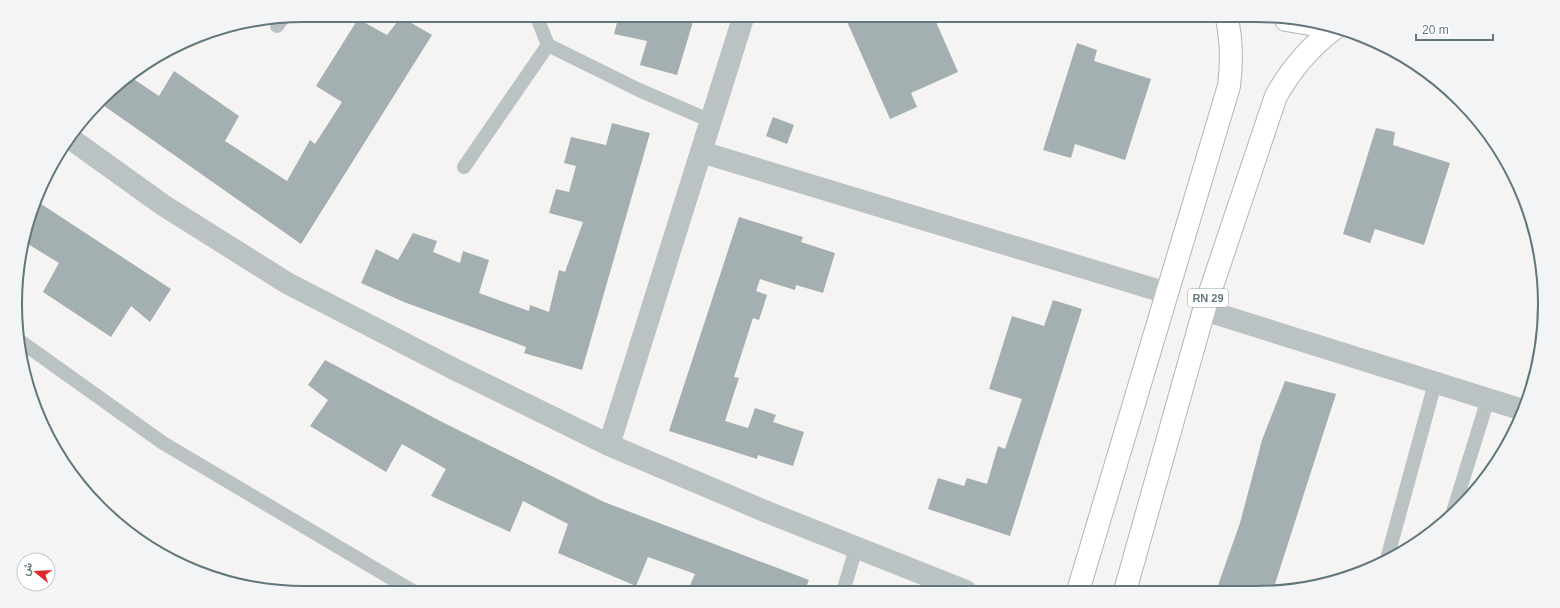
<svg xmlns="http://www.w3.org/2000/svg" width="1560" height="608" viewBox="0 0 1560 608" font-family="Arial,Vazirmatn,sans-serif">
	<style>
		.building { fill: #a3afb1 }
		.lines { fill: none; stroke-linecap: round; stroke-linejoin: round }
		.primary-casing { stroke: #afb6b8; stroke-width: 24 }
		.lane { stroke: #bbc2c4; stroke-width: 14 }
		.street { stroke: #bbc2c4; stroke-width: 22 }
		.primary { stroke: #fff; stroke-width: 22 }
		.labels { text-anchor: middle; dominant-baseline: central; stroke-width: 4; stroke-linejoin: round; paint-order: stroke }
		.shield { fill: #fff; stroke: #90a0a3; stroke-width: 1 }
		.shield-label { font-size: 11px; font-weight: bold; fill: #61777c }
		.rim { fill: none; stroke: #61777c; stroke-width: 2 }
	</style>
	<rect width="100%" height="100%" fill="#f5f4f2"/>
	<path class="building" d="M619,15H695L677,75L640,65L647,41L614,34Z
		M849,15H868L869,19L877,15H933L958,72L911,93L917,107L890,119L845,17Z
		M401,17L432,35L301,244L100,103L114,87L129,76L159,96L174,71L239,116L225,141L287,181L310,140L315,144L342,102L316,86L358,19L387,35Z
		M1077,43L1097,50L1094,61L1151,79L1125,160L1075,144L1071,158L1043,150Z
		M773,117L794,125L787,144L766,136Z
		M612,123L650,133L582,370L524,353L526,347L404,302L361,283L376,249L398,260L413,233L437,241L433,252L460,263L463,251L489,260L479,293L529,311L530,305L549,312L559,270L565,272L583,222L549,213L556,189L569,192L576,166L564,163L571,137L606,145Z
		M1376,128L1395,132L1393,145L1450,163L1424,245L1375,229L1370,243L1343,234Z
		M35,200L171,289L150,322L131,306L111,337L43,292L59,263L23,241L30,211Z
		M739,217L803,237L801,242L835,253L823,293L796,285L795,290L760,279L756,291L767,295L759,320L753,318L734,377L739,378L725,421L748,428L755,408L776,415L773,422L804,432L793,466L758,455L757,459L669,431Z
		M1053,300L1082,309L1010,536L928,509L938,478L964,486L967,478L987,484L998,446L1005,449L1022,399L989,389L1012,316L1044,326Z
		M325,360L442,422L604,502L809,580L804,592H687L695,574L648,557L636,586L558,553L568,524L523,501L510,532L431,496L446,469L402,444L386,472L310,426L328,400L308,385Z
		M1285,381L1336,394L1275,584L1292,590L1216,591L1240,523L1262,440Z"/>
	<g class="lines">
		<g class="primary-casing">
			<path id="primary" d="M1286,20L1322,26
				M1078,591L1229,86C1232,62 1232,39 1226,15
				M1125,591L1204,310L1276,96C1291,69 1310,47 1335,28"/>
		</g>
		<path class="lane" d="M536,15L548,45L639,90L711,121
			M277,26L283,18
			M464,167L548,45
			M20,341L163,443L416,593
			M1452,515L1488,399
			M1387,559L1435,383
			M843,592L856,548"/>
		<path class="street" d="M71,139L163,205L287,283L454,369L609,445L767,512L966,591
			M701,152L1167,293
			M1204,310L1523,410
			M609,445L744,15"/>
		<use href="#primary" class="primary"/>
	</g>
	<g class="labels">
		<rect class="shield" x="1188" y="289" width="40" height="18" rx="3"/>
		<g class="shield-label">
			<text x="1208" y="298">RN 29</text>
		</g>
	</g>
	<path d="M0 0H1560V608H0ZM304 22H1256A282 282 0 0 1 1538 304V304A282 282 0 0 1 1256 586H304A282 282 0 0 1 22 304V304A282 282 0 0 1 304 22Z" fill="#f2f4f5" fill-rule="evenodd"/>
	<path class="rim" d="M304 22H1256A282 282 0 0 1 1538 304V304A282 282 0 0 1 1256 586H304A282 282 0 0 1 22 304V304A282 282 0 0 1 304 22Z"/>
	<g transform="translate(36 572) rotate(288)"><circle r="19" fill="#ffffff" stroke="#c0c9cb"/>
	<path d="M0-3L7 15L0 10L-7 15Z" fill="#dd2a2b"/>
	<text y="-6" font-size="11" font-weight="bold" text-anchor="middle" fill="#61777c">ش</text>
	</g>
	<path d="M1416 34v6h77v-6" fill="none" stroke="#61777c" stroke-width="2"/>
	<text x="1422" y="34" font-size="12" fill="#61777c" stroke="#ffffff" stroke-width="3" paint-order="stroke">20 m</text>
</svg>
